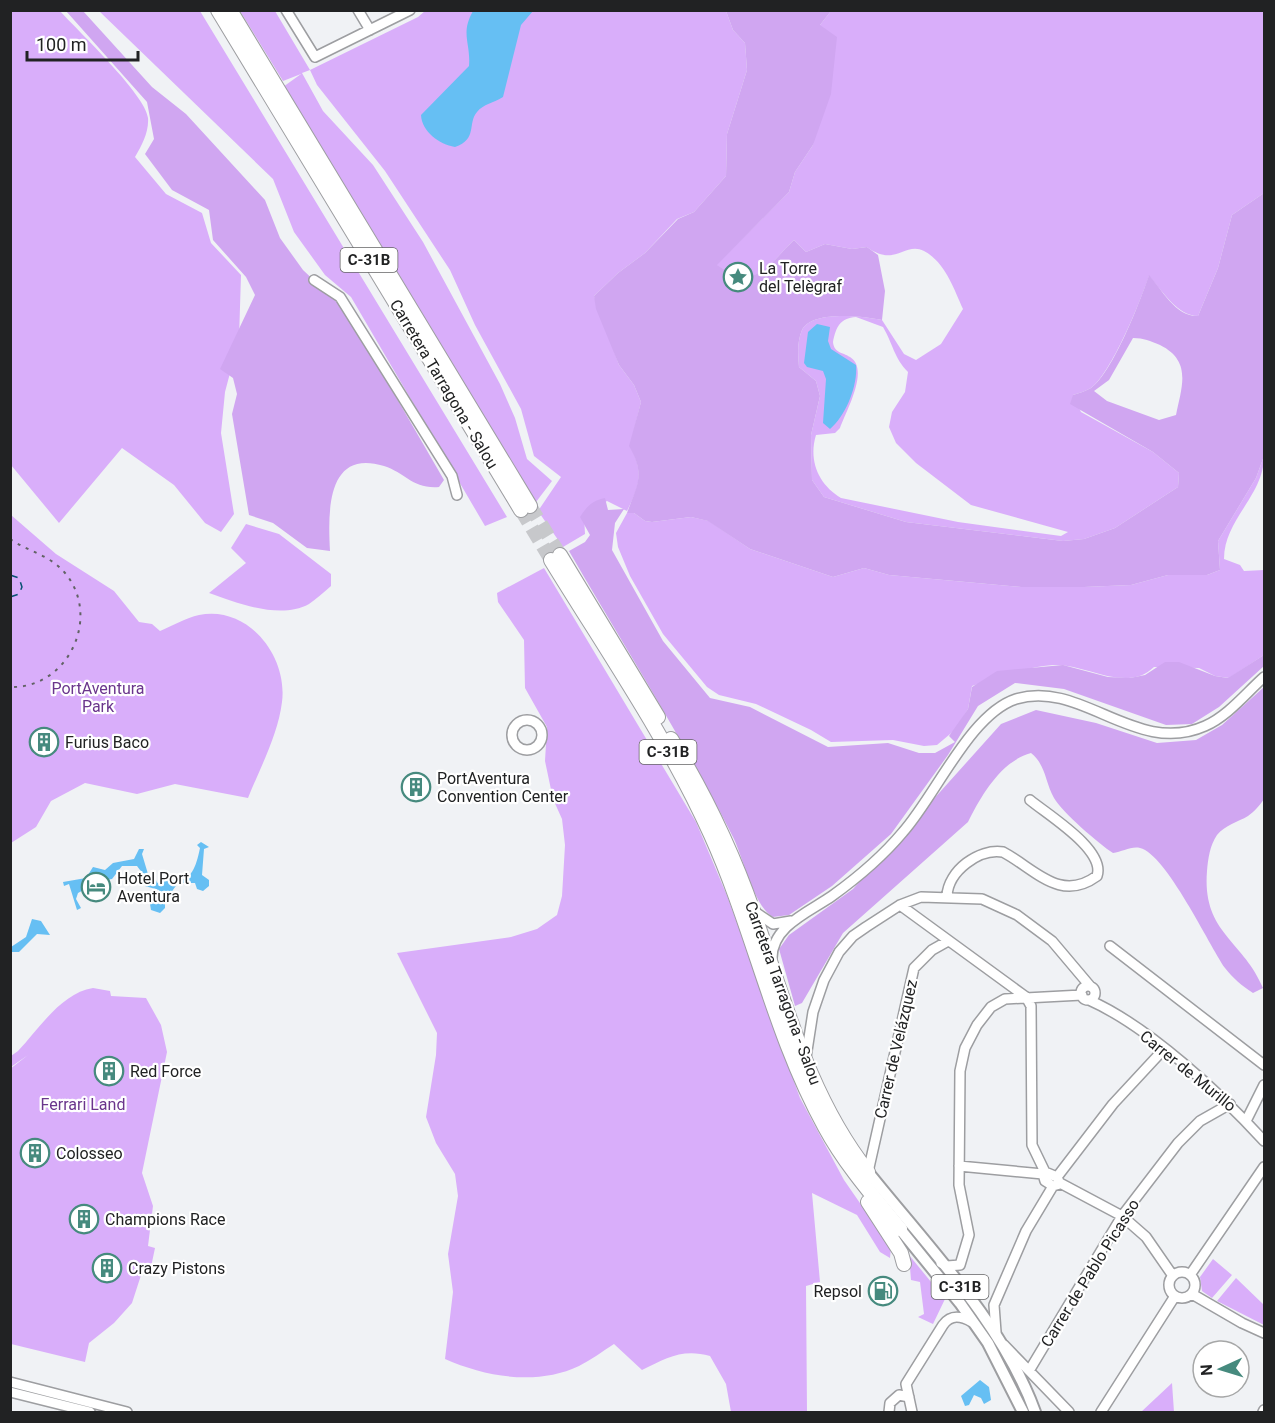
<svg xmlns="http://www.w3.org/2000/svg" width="1275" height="1423" viewBox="0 0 1275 1423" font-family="Roboto,sans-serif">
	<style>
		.green { fill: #d9aefa; fill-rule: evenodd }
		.forest { fill: #d0a6f1; fill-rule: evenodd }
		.water { fill: #66bff3 }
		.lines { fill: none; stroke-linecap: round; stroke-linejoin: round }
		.ferry { stroke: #075173; stroke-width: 1.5; stroke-dasharray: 8 6; stroke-linecap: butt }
		.highway-tunnel { stroke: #c7c8cb; stroke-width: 14; stroke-dasharray: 14 7; stroke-linecap: butt }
		.minor-casing { stroke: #9d9ea1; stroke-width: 12 }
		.major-casing { stroke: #9d9ea1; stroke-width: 14 }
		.highway-casing { stroke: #9d9ea1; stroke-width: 16 }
		.minor { stroke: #fff; stroke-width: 9 }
		.major { stroke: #fff; stroke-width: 10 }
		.highway { stroke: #fff; stroke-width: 14 }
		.rail { stroke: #616264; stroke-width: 2; stroke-dasharray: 3 6; stroke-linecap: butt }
		.labels { text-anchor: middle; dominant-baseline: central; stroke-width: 4.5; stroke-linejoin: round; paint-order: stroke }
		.shield { fill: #fff; stroke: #646465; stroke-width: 1.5 }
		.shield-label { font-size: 15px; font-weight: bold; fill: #212223 }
		.poi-label { font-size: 16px; fill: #212223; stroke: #fff; text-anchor: start }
		.street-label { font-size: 16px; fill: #212223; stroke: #fff }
		.park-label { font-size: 16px; fill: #6a358c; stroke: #fff }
	</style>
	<rect width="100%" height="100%" fill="#f0f2f5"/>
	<path class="green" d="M11,11H60C78,31 146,95 148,118C149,132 142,145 135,157L166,194L202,213L211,243L241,275L239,339L225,392L221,433L234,514L221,532L205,523L174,485L122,448L59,523L11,465Z
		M99,11H200L507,517L485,526L351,297L325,275L294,232L273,179Z
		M240,11H275L310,70L418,17L425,11H726L733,30L745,43L747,70L727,134L726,176L694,212L677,219L645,253L618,273L594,296L619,365L634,385L641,402L630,446C644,472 640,485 627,511L607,501L584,515L585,534L563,547L538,511L561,477L534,456L521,409L475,325L450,270L385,171L317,85L310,70L302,73L323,111L373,165L423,242L500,384L515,418L527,459L552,481L536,502L283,87L301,74L283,81Z
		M831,11H1264V193L1232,215L1218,268L1198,316C1177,316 1162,290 1149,276C1140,302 1112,372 1091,388C1086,391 1079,393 1073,395L1081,412L1153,452L1179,473L1178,487L1115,528L1084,539L1063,541L906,522L824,497L812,480L811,435L820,396L816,381L799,367C798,354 797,342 802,330C812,310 863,316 882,320L904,354L916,360L941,344L963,309C954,289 945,262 924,251C905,241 895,268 867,247L852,249L825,244L806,252L794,240C763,270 761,289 716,265L789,192L795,172L813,145L820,25ZM856,317L883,327C893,344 894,358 908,372L905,392L892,412L889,427L896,443L916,463L971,505L1068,532L1061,536L958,522L841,498C819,485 808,461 816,435L835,433L840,428C846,411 870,369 850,357C842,352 834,353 833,342C836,327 840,318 856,317Z
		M1264,456C1264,496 1224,519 1224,559L1240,565L1244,571L1264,570V655L1229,678L1215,676L1199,668L1154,667C1126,694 1086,663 1053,665C1025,667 999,678 972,686L968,709L956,729L937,745L924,746L893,740L831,742L811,730L756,704L719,695L707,687L663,634L630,576L618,547L616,533L627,513H634L645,521L652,522L691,517L709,521L750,549L833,577L864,568L889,575L1021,587H1084L1131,585L1168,575H1207L1220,570L1218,541L1256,478Z
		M11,515L56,554L114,591L139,622L152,624L160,631C172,626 186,618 199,615C248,605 288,656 282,702C278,735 260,768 248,798L175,784L137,794L85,783L51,801L36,827L11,843Z
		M246,524L279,534L331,574V586C324,592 316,599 309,604C280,620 237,603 209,593L246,563L231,548Z
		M544,568L696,822L728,898L800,1098L844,1180L891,1248L890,1258L880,1252L857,1215L812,1193L820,1282L806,1286L807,1412H731L726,1384L710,1356C683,1348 666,1358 642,1370L614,1344C603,1351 591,1360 579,1366C537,1386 486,1377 445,1359L453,1292L448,1254L458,1196L455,1174L436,1143L426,1117L436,1055L437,1033L397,953L511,937L537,929L557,915L562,896L565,845L562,819L553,799L545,761L547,727L525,688L524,640L498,602L497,593Z
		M93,988L110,991L111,996L146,998L161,1025L167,1052L142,1173L153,1206L148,1246L155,1248L151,1267L143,1269L132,1303L114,1323L89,1343L85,1362L11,1344L10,1069L28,1055L11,1067V1056L18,1051C39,1029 61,993 93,988Z
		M909,1255L945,1299L933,1324L918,1317L924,1314L920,1282L911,1280Z
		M1213,1259L1232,1275L1212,1298L1202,1291L1200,1277Z
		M1236,1278L1264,1305V1325L1217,1301Z
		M1172,1383L1174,1412H1141Z"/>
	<path class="forest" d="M66,11H83L152,87L186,114L265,200L280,238L303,270L340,305L378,366L444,480L439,487C412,489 406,473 384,466C326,448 328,513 330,551L307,548L273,523L249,515L232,414L237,394L233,378L220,369L255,295L246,277L213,240L209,210L172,190L145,154L154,139L147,102Z
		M726,11H831L820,25L837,37L831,94L813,145L795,172L789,192L717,265C758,290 765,268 794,240L806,252L825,244L852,249L867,247L878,255L885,291L882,320C863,316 812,310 802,330C797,342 798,354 799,367L816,381L820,396L811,435L812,480L824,497L906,522L1063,541L1084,539L1115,528L1178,487L1179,473L1153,452L1070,404L1073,395C1079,393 1086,391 1091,388C1113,372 1140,302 1149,275C1162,290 1176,317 1198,316L1218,268L1232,215L1264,193V456L1256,478L1218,541L1220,570L1207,575H1168L1131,585L1084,587H1021L889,575L864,568L833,577L750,549L708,521L691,517L652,522L645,521L634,513H627C637,485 646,475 629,446L641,402L634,385L619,365L596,309L594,296L618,273L645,253L678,219L694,212L726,176L727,134L747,70L745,43L733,30ZM1133,338C1144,338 1150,341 1160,345C1192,361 1182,386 1176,415L1159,420L1107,401L1094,391L1109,380Z
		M605,498L608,510L624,509L615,523L612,550L663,641L710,698L750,707L828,747L888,743L919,753H935L955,742L949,736L968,709L972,687L997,671L1063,665L1108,677L1130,678L1145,675L1165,662H1179L1215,676L1228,678L1264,655V666L1219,707L1192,724L1166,725L1064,689L1015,683L978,706L948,755L891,834L832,886L789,915L773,917C754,907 743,857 733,837C683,739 624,646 569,551L585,542L590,535L580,517C586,507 593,500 605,498Z
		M1264,687V799C1260,805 1254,812 1248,816C1238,822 1225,825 1217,835C1210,845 1208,859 1207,871C1202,933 1243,940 1263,988L1253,993C1242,986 1233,978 1225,968C1209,945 1166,854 1140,848C1131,846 1122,852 1113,853C1099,844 1062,812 1054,798C1045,782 1046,765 1031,753C1001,761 981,796 968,822L843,933L802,1003L795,1006L779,949L789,935L853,889L1001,724L1036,710L1096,723L1157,743L1196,740L1222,725Z"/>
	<path class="water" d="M473,11H533L521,25L503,97C494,103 483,104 477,112C467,124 478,139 455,147C439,144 422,132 421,115L469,66C471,43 460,34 473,11Z
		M817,324L830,327L828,341L831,349L856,365C858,385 846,416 830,429L823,423L826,379L823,371L807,367L804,363L808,332Z
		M201,842L209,847L204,849L202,875L209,880V886L203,891L197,889L195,883H178L170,894L163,895L162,900L165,903V908L160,913L151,910L150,904L159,897V890L145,886L146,878L137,866H122L112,879L100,881L78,893L76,899L81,908L77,910L69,884L64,886L63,882L86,878L93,867L105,870L113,863L134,859L139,849H144L142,854L148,874L155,877L157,883L165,879C190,884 195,872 200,848L197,845Z
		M32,919L41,921L50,935L37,934L19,952H11V947L26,937Z
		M980,1380L989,1387L991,1400L984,1404L981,1398L974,1395L969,1405L965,1406L961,1396Z"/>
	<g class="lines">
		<path class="ferry" d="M10,575L19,578L22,587L19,594L10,597"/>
		<path class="highway-tunnel" d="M530,506L560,555
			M521,510L551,560"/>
		<g class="minor-casing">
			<path id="minor" d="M286,10L315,57L410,10
				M358,10L370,30
				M314,280L340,297L452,476L457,495
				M512 735a15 15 0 1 1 30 0a15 15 0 1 1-30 0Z
				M947,896C948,871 979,848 1003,852C1035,869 1060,903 1097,876C1106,850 1048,815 1030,800
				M900,905L1026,997L1031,1006L1032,1145L1045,1172
				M755,912L773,924L791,921
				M1110,946L1264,1065
				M772,958C772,926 809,912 832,896C857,878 883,856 903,832C936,795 970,714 1016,699C1081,679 1136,757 1205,726C1228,716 1246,693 1264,677
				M1081 993a7 7 0 1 1 14 0a7 7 0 1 1-14 0Z
				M1089,1000C1148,1026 1221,1094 1264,1141
				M806,1057L813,1012L824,980L839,952L853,936L866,927L900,905L921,897L982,899L1017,915L1052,941L1090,986
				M1246,1121L1264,1085
				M959,1166L1043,1174
				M868,1172L914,968L932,950L948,941
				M1045,1172L1057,1177L1060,1184L1053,1186L1045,1181L1043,1174Z
				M1057,1177L1113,1104L1164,1049
				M1060,1183L1122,1216L1146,1237L1173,1276
				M941,1263L947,1266L960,1265L969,1235L959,1185L960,1071L965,1048L977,1025L991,1007L1005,999L1082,995
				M1169 1285a13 13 0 1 1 26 0a13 13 0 1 1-26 0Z
				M1190,1275L1264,1167
				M1192,1294L1242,1323L1264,1333
				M996,1332L994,1305L1026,1231L1053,1186
				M1004,1345L1069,1412
				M1029,1371L1122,1216L1178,1143L1200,1121L1230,1104
				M10,1382L127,1412
				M10,1392L90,1412
				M889,1412L890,1403L899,1395L909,1397
				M912,1412L906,1384L943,1325C951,1314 961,1316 972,1322
				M1101,1412L1175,1296
				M1263,1412L1264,1410"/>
		</g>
		<g class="major-casing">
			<path id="major" d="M868,1172C927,1246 1003,1323 1035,1412
				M900,1229L960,1303L988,1343L1023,1412"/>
		</g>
		<g class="highway-casing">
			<path id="highway" d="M218,10L521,510
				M230,10L530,506
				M560,555L658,717
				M551,560C606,650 668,739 711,835C754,930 774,1035 825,1127C845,1164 873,1196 900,1229
				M671,739C704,793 732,851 753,911C785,1001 808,1096 868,1172
				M868,1202L901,1253L904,1264"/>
		</g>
		<use href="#minor" class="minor"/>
		<use href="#major" class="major"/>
		<use href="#highway" class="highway"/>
		<path class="rail" d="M10,539C29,552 50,555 65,573C102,617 68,689 10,687"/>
	</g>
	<defs>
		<g id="sight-ring" transform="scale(1.5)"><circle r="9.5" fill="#fff" stroke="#468a7e" stroke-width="1.5"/><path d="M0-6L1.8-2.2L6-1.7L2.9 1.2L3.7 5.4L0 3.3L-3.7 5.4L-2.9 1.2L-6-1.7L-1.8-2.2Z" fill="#468a7e"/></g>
		<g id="building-ring" transform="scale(1.5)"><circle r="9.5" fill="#fff" stroke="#468a7e" stroke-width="1.5"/><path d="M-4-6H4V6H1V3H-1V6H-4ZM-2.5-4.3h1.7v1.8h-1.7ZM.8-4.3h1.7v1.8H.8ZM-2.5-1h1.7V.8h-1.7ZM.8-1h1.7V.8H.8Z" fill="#468a7e"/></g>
		<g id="hotel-ring" transform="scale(1.5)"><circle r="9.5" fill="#fff" stroke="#468a7e" stroke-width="1.5"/><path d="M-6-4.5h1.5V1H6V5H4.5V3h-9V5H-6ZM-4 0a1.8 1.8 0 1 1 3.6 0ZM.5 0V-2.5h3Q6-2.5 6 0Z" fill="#468a7e"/></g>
		<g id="fuel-ring" transform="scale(1.5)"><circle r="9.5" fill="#fff" stroke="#468a7e" stroke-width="1.5"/><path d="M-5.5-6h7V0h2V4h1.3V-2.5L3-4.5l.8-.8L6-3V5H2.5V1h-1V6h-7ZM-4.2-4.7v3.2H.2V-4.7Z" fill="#468a7e"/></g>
	</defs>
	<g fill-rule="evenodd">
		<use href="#sight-ring" x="738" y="277"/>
		<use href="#building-ring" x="44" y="742"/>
		<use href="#building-ring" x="416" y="787"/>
		<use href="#hotel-ring" x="96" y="887"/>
		<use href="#building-ring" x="109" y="1071"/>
		<use href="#building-ring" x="35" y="1153"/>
		<use href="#building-ring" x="84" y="1219"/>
		<use href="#building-ring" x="107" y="1268"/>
		<use href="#fuel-ring" x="883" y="1291"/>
	</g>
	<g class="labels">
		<g class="shield">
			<rect x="340.5" y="248" width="57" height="24" rx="4.5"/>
			<rect x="639.5" y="740" width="57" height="24" rx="4.5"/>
			<rect x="931.5" y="1275" width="57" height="24" rx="4.5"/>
		</g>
		<g class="shield-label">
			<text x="369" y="260">C-31B</text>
			<text x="668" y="752">C-31B</text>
			<text x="960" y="1287">C-31B</text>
		</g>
		<g class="poi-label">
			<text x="759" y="268">La Torre<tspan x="759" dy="18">del Telègraf</tspan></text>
			<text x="65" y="742">Furius Baco</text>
			<text x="437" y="778">PortAventura<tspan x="437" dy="18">Convention Center</tspan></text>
			<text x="117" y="878">Hotel Port<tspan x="117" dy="18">Aventura</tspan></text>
			<text x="130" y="1071">Red Force</text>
			<text x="56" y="1153">Colosseo</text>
			<text x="105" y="1219">Champions Race</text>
			<text x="128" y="1268">Crazy Pistons</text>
			<text x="862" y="1291" text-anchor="end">Repsol</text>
		</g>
		<g class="street-label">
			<text transform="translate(444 384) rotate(59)">Carretera Tarragona - Salou</text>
			<text transform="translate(783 993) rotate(70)">Carretera Tarragona - Salou</text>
			<text transform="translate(896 1049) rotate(-77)">Carrer de Velázquez</text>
			<text transform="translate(1188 1071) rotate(39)">Carrer de Murillo</text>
			<text transform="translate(1090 1273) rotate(-58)">Carrer de Pablo Picasso</text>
		</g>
		<g class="park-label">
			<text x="98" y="688">PortAventura<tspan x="98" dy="18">Park</tspan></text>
			<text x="83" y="1104">Ferrari Land</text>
		</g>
	</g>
	<rect width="1275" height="1423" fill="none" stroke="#212223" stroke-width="24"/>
	<g transform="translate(1221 1369) rotate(266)"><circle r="28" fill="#ffffff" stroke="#a6a7a7" stroke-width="1.5"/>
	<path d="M0-4.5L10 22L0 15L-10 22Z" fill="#468a7e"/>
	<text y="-9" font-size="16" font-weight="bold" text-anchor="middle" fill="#212223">N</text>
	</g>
	<path d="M27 51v9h111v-9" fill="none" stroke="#212223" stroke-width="3"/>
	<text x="36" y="51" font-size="18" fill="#212223" stroke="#ffffff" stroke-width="4.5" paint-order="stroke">100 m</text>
</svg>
